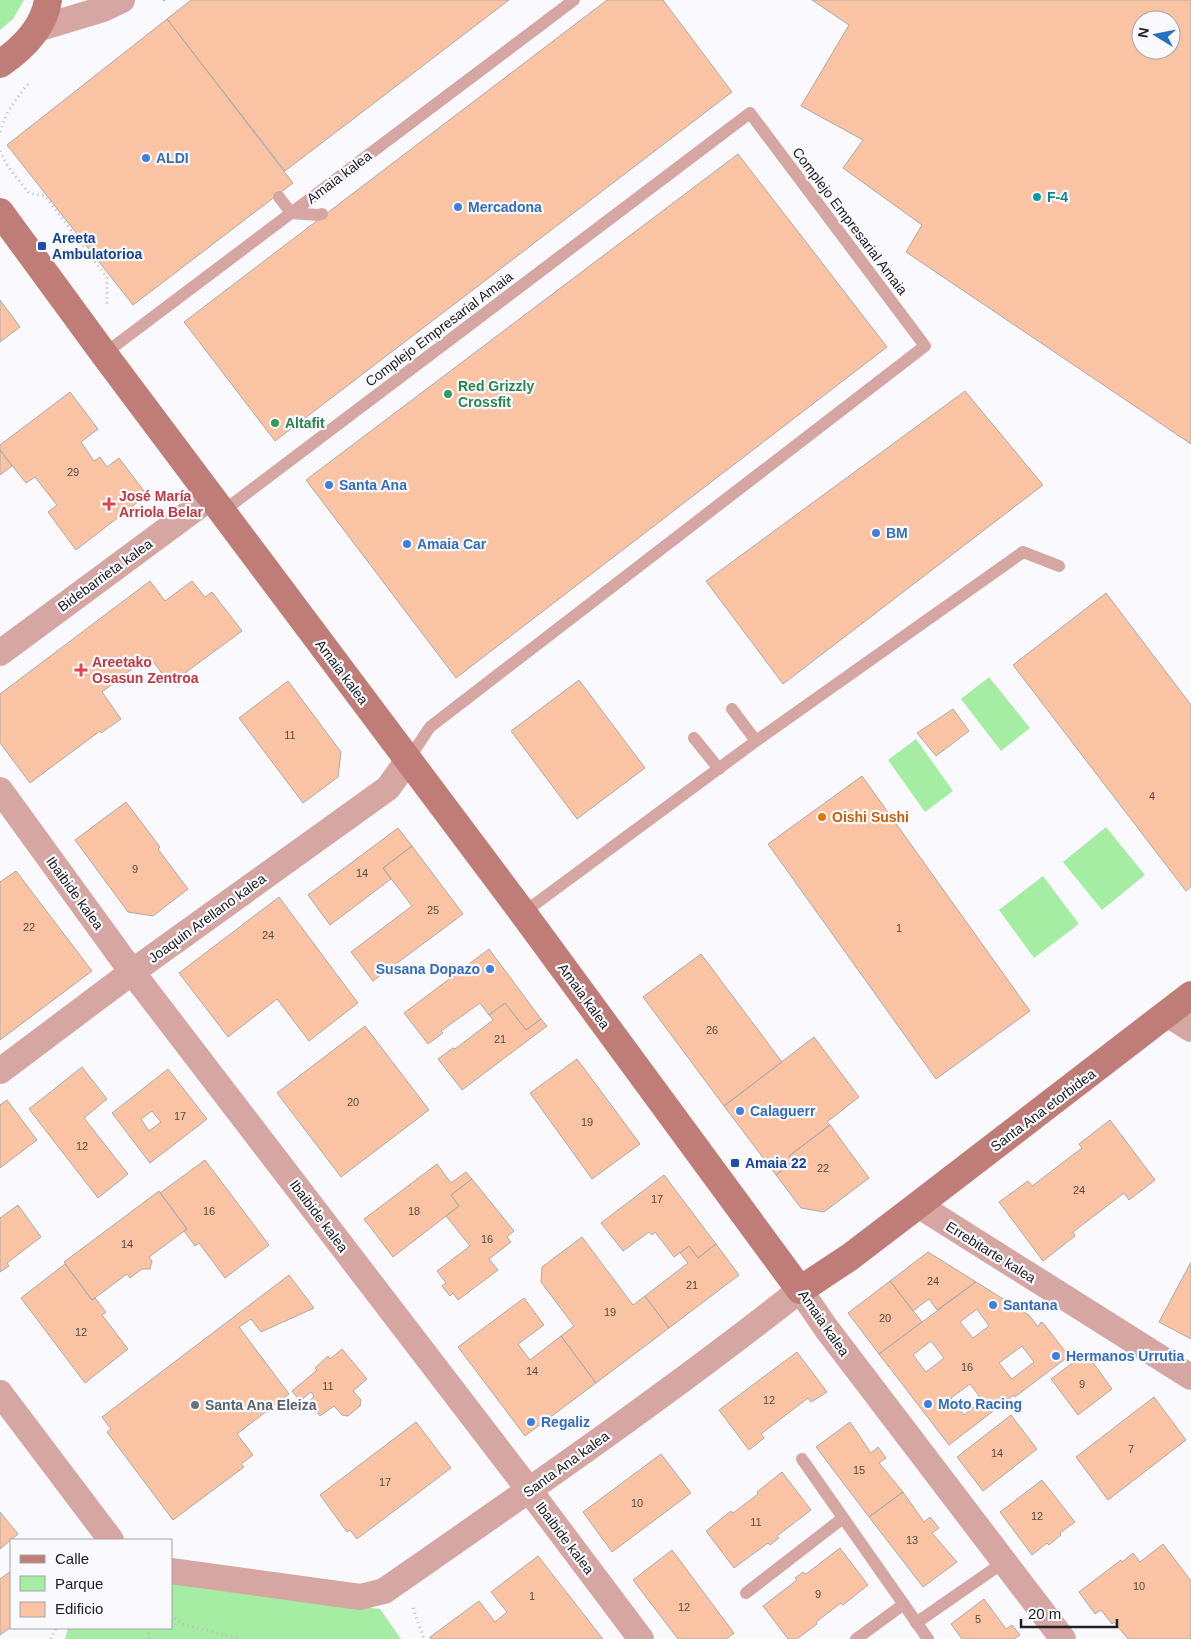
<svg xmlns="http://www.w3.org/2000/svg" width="1191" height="1639" viewBox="0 0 1191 1639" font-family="Helvetica,sans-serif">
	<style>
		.green { fill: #a5eda3 }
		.building { fill: #fac4a4; stroke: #ada9a7; fill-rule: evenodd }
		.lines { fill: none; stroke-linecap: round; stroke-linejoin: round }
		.path { stroke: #b8b8bb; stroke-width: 3; stroke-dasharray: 1 4; stroke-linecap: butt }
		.lane { stroke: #d5a6a2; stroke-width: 12 }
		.street { stroke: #d5a6a2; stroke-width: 26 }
		.secondary { stroke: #c07c77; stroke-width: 28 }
		.shop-dot { fill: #3f7fe0; stroke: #fafafe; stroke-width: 2 }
		.culture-dot { fill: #0f9aa8; stroke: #fafafe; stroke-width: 2 }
		.transit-dot { fill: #1a4fb4; stroke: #fafafe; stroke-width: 2 }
		.leisure-dot { fill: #2e9e5b; stroke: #fafafe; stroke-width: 2 }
		.health-dot { fill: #e0444e; stroke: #fafafe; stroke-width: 2 }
		.food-dot { fill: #e8710a; stroke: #fafafe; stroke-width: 2 }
		.worship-dot { fill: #6b7280; stroke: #fafafe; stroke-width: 2 }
		.labels { text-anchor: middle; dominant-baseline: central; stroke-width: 4.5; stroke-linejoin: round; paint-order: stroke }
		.number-label { font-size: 11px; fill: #564942 }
		.shop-label { font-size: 14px; font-weight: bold; fill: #366cbe; stroke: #fafafe; text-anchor: start }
		.street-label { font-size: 14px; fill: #202022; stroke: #fafafe }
		.culture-label { font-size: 14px; font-weight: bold; fill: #0d838f; stroke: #fafafe; text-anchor: start }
		.transit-label { font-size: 14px; font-weight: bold; fill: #164399; stroke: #fafafe; text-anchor: start }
		.leisure-label { font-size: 14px; font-weight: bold; fill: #27864d; stroke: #fafafe; text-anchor: start }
		.health-label { font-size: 14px; font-weight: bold; fill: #be3a42; stroke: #fafafe; text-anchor: start }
		.food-label { font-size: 14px; font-weight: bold; fill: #c56008; stroke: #fafafe; text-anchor: start }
		.worship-label { font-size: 14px; font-weight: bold; fill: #5b616d; stroke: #fafafe; text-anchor: start }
	</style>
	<rect width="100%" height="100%" fill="#fafafe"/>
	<path class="green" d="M0,0H24L13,19L0,30Z
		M989,677L1030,728L1001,751L961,699Z
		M916,739L953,791L925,812L888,760Z
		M1106,827L1145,875L1102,910L1063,862Z
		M1043,876L1079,924L1034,958L999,910Z
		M171,1581L380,1609L401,1639H65L68,1628H171Z"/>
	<path class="building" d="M191,0H509L285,171L167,19Z
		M607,0H663L732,92L275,441L184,322Z
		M812,0H1191V444L906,252L922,225L843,168L863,140L801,106L849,25ZM1141,20H1171V50H1141Z
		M167,19L293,183L133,305L7,145Z
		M738,154L887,347L456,678L306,480Z
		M0,300L20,327L0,342Z
		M965,391L1043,485L783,684L706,581Z
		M70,392L98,429L81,442L94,461L100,457L107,467L119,458L147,495L76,550L48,512L57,505L35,477L26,483L0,450V445Z
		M0,450L12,466L0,475Z
		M150,581L165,601L192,581L205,597L212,592L242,631L170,684L149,656L102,692L121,719L101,733L100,731L30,783L0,743V694Z
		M1106,593L1191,705V887L1186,891L1013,665Z
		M579,680L645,768L577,819L511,731Z
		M288,681L341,752L338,777L303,803L239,718Z
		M953,709L969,731L936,756L917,733Z
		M862,776L1030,1011L936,1079L768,844Z
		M126,802L160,847L158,849L188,889L153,916L128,912L75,840Z
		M398,828L412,846L383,868L391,879L330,925L308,895Z
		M412,846L463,914L373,981L351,952L412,906L383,868Z
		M16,871L92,971L0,1040V882Z
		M279,897L358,1003L309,1041L277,999L228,1037L179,973Z
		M489,949L541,1019L526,1030L505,1003L489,1015L480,1003L441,1031L443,1033L428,1044L404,1013Z
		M701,954L782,1062L724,1106L643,997Z
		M505,1003L526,1030L541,1019L547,1026L462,1090L438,1059L453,1048L455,1049L493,1020L489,1015Z
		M365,1026L429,1110L341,1177L277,1093Z
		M814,1037L859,1097L827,1122L830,1125L789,1156L793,1162L776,1175L724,1106Z
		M577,1059L640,1144L592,1179L530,1093Z
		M82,1067L107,1099L84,1118L128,1174L98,1198L29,1109Z
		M168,1069L207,1119L150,1163L112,1113ZM152,1111L161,1122L149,1131L141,1119Z
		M7,1100L37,1140L0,1168V1105Z
		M1110,1120L1155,1180L1129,1200L1124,1193L1073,1232L1075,1236L1043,1261L999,1202L1028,1181L1032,1186L1082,1148L1079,1144Z
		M830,1125L869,1178L824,1212L801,1208L776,1175L793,1162L789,1156Z
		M205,1160L269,1245L225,1278L199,1243L195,1246L184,1231L187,1229L160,1193Z
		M437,1164L451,1183L466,1172L472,1179L451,1195L459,1206L393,1257L364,1219Z
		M664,1175L716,1244L698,1258L689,1246L674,1257L655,1232L652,1235L649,1232L623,1251L601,1223Z
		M472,1179L514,1231L507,1237L511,1242L489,1259L498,1270L458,1300L453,1293L450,1296L442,1286L446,1283L437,1271L470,1246L446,1216L459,1206L451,1195Z
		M159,1191L187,1229L149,1257L152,1261L150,1269H142L130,1278L127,1274L92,1300L64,1262Z
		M18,1205L41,1237L7,1263L9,1266L0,1272V1218Z
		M582,1237L633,1305L645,1296L669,1328L596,1383L561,1336L574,1326L541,1282L542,1267Z
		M716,1244L739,1275L669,1328L645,1296L688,1263L680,1253L689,1246L698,1258Z
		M928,1252L976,1282L937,1310L929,1299L913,1311L890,1281Z
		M1191,1262V1339L1159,1322Z
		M65,1264L92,1300L95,1298L106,1312L102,1315L128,1349L85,1383L21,1298Z
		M289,1275L314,1308L261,1332L251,1319L239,1327L289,1394L237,1434L253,1455L241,1464L244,1467L173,1520L107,1432L111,1429L102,1417Z
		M890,1281L922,1322L879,1354L848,1313Z
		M976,1282L1029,1315L1038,1327L1041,1322L1043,1323L1069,1356L1015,1397L1014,1395L949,1445L879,1354ZM977,1309L989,1326L973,1338L960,1322ZM931,1341L944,1358L926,1372L913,1355ZM1022,1346L1034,1362L1012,1379L999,1363ZM970,1384L982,1400L964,1415L951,1398Z
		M524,1298L544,1325L518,1344L530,1360L561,1336L596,1383L525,1436L458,1347Z
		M342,1349L367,1379L353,1391L361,1400L360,1406L348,1416L342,1415L334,1406L320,1416L309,1402L314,1396L311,1392L300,1401L292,1391L317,1370L315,1368L328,1356L330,1359Z
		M797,1352L827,1392L811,1402L808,1398L761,1434L764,1438L749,1450L719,1410Z
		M1086,1353L1112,1389L1078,1415L1051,1379Z
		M1154,1397L1186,1440L1108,1500L1076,1457Z
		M1011,1415L1037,1449L983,1491L957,1457Z
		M416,1422L451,1468L357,1539L350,1530L347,1532L320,1495Z
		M850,1422L871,1453L878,1447L886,1458L879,1463L903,1492L869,1517L816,1447Z
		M661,1454L691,1493L612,1552L583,1512Z
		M782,1472L811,1510L777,1536L779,1538L770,1545L768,1543L734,1568L706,1531L731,1511L733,1513L758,1494L757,1492Z
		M1042,1480L1075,1522L1060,1533L1061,1535L1049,1545L1047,1543L1032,1555L1000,1512Z
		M903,1492L924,1522L930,1517L939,1528L932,1533L957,1562L923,1587L869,1517Z
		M0,1512L18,1534L0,1549Z
		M1163,1544L1191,1581V1639H1128L1114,1622L1112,1624L1101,1610L1095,1614L1079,1592L1121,1560L1122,1562L1133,1553L1140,1562Z
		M840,1548L868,1585L843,1605L841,1603L816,1622L817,1624L797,1639H788L763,1606L797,1580L795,1578L803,1572L806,1574Z
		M672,1550L734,1633L727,1639H678L633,1580Z
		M538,1556L603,1639H431L430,1637L479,1601L495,1622L507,1612L491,1592Z
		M11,1571V1627L0,1635V1579Z
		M984,1599L1006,1629L1012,1625L1020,1635L1014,1639H962L951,1624Z"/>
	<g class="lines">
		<path class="path" d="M164,0L165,3
			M0,132C6,112 16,98 30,82
			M0,151L8,167L29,193L45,196L107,277V306
			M413,1608L424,1639
			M171,1615L182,1624L241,1639
			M147,1628L150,1639
			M51,1639L56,1628"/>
		<path class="lane" d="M279,197L291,213L318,215L322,214
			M104,354L574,0
			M222,512L750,113L925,346L430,727L408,760
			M732,709L756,741
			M694,738L719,769
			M523,913L756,741L1023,552L1059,566
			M802,1459L928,1639
			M746,1593L843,1518
			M916,1623L1004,1562
			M856,1639L904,1604"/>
		<path class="street" d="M37,29L103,9L122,0
			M0,653L211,497
			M0,790L132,972L529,1490L641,1639
			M1167,1014L1191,1029
			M0,1071L132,972L388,788L408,760
			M918,1205L1191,1377
			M0,1393L111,1540
			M171,1571L360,1597L384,1591C525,1493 666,1396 800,1290L826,1328L1063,1639"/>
		<path class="secondary" d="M0,64C22,49 44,27 48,0
			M0,212L104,354L523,913L800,1290L850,1257L918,1205L1191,995"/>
	</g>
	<g class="shop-dot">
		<circle cx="146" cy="158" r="5"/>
		<circle cx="458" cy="207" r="5"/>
		<circle cx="329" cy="485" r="5"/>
		<circle cx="876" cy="533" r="5"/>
		<circle cx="407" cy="544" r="5"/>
		<circle cx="490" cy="969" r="5"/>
		<circle cx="740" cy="1111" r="5"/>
		<circle cx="993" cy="1305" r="5"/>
		<circle cx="1056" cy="1356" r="5"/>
		<circle cx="928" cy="1404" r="5"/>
		<circle cx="531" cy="1422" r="5"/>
	</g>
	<circle class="culture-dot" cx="1037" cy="197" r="5"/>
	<g class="transit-dot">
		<rect x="37" y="241" width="10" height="10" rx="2.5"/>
		<rect x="730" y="1158" width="10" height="10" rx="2.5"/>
	</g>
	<g class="leisure-dot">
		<circle cx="448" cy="394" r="5"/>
		<circle cx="275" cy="423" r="5"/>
	</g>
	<g class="health-dot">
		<path d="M106.5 496.5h5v5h5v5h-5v5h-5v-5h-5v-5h5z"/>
		<path d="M78.5 662.5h5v5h5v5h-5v5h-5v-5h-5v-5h5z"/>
	</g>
	<circle class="food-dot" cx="822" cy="817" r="5"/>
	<circle class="worship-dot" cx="195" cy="1405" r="5"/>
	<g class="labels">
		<g class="number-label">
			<text x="73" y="472">29</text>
			<text x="290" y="735">11</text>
			<text x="1152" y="796">4</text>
			<text x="135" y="869">9</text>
			<text x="362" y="873">14</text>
			<text x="433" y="910">25</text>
			<text x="29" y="927">22</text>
			<text x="899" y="928">1</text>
			<text x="268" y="935">24</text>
			<text x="712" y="1030">26</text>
			<text x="500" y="1039">21</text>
			<text x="353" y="1102">20</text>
			<text x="180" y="1116">17</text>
			<text x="587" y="1122">19</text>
			<text x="82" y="1146">12</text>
			<text x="823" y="1168">22</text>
			<text x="1079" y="1190">24</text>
			<text x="657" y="1199">17</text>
			<text x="209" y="1211">16</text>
			<text x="414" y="1211">18</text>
			<text x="487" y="1239">16</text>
			<text x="127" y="1244">14</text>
			<text x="933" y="1281">24</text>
			<text x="692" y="1285">21</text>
			<text x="610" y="1312">19</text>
			<text x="885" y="1318">20</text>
			<text x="81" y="1332">12</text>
			<text x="967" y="1367">16</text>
			<text x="532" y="1371">14</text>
			<text x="1082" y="1384">9</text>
			<text x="328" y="1386">11</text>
			<text x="769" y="1400">12</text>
			<text x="1131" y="1449">7</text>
			<text x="997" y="1453">14</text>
			<text x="859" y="1470">15</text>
			<text x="385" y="1482">17</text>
			<text x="637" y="1503">10</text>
			<text x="1037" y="1516">12</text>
			<text x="756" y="1522">11</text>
			<text x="912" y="1540">13</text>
			<text x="1139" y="1586">10</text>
			<text x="818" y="1594">9</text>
			<text x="532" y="1596">1</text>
			<text x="684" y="1607">12</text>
			<text x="978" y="1619">5</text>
		</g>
		<g class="shop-label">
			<text x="156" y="158">ALDI</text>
			<text x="468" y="207">Mercadona</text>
			<text x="339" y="485">Santa Ana</text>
			<text x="886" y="533">BM</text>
			<text x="417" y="544">Amaia Car</text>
			<text x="480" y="969" text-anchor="end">Susana Dopazo</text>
			<text x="750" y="1111">Calaguerr</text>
			<text x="1003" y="1305">Santana</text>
			<text x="1066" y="1356">Hermanos Urrutia</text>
			<text x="938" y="1404">Moto Racing</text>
			<text x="541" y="1422">Regaliz</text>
		</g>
		<g class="street-label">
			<text transform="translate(339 177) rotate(-37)">Amaia kalea</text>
			<text transform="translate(850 221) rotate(53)">Complejo Empresarial Amaia</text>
			<text transform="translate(439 329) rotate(-37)">Complejo Empresarial Amaia</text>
			<text transform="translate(105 575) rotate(-36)">Bidebarrieta kalea</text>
			<text transform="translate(342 672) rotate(53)">Amaia kalea</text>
			<text transform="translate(75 893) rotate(54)">Ibaibide kalea</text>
			<text transform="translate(207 918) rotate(-36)">Joaquin Arellano kalea</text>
			<text transform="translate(584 996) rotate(54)">Amaia kalea</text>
			<text transform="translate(1043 1110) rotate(-37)">Santa Ana etorbidea</text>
			<text transform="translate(319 1216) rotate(53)">Ibaibide kalea</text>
			<text transform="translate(991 1252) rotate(32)">Errebitarte kalea</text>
			<text transform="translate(824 1323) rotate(55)">Amaia kalea</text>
			<text transform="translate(566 1464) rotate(-36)">Santa Ana kalea</text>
			<text transform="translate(565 1538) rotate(53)">Ibaibide kalea</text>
		</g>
		<g class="culture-label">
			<text x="1047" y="197">F-4</text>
		</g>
		<g class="transit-label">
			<text x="52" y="238">Areeta<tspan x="52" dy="16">Ambulatorioa</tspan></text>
			<text x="745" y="1163">Amaia 22</text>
		</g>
		<g class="leisure-label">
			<text x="458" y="386">Red Grizzly<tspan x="458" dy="16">Crossfit</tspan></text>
			<text x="285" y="423">Altafit</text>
		</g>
		<g class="health-label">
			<text x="119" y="496">José María<tspan x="119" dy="16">Arriola Belar</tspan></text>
			<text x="92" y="662">Areetako<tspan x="92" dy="16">Osasun Zentroa</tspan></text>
		</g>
		<g class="food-label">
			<text x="832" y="817">Oishi Sushi</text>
		</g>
		<g class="worship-label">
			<text x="205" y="1405">Santa Ana Eleiza</text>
		</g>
	</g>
	<rect x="10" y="1539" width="162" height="90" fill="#fafafe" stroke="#a3a3a6"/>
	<rect x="20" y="1555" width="25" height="8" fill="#c07c77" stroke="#a3a3a6"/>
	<text x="55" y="1564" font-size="15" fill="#202022">Calle</text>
	<rect x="20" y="1576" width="25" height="15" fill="#a5eda3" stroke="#a3a3a6"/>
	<text x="55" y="1589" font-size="15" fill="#202022">Parque</text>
	<rect x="20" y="1602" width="25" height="15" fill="#fac4a4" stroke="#a3a3a6"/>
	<text x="55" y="1614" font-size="15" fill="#202022">Edificio</text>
	<g transform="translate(1156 35) rotate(280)"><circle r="24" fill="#fafafe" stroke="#a3a3a6"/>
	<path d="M0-4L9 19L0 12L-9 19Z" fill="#2371c0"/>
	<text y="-8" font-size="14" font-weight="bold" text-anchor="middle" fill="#202022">N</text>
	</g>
	<path d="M1021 1619v8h96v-8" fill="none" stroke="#202022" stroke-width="2.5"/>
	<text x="1028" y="1619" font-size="15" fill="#202022" stroke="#fafafe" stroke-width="4" paint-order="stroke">20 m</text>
</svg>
